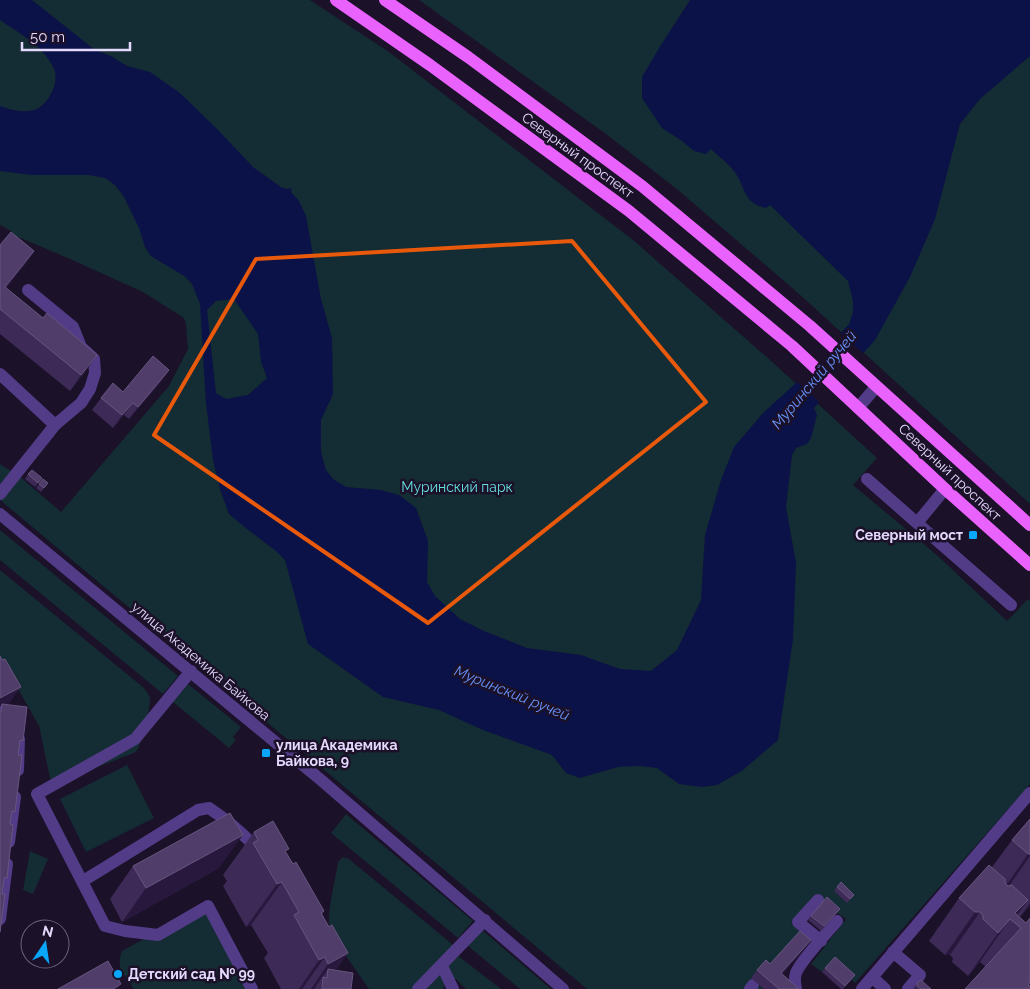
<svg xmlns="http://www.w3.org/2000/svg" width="1030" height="989" viewBox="0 0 1030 989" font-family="Raleway,sans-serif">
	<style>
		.green { fill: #142c33 }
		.water { fill: #0b1247; fill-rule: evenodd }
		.pier { fill: #1b1129 }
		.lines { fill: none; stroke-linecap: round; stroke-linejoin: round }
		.minor { stroke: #523c87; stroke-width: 12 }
		.major { stroke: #e962fd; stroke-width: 12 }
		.wall { fill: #3e2a57 }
		.shaded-wall { fill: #28183d }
		.building { fill: #503d69; stroke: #675580 }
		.marked { fill: none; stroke: #e8590c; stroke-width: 4; stroke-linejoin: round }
		.poi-dot { fill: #08a7fc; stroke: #1b1129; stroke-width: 2 }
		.labels { text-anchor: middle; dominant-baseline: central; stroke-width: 5; stroke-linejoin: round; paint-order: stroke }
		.street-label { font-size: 14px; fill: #e6d9fe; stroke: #1b1129 }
		.park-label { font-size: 14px; fill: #64dfde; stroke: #1b1129 }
		.poi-label { font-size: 14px; font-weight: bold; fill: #e6d9fe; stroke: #1b1129; text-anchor: start }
		.water-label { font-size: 15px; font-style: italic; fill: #6994fd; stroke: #1b1129 }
	</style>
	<rect width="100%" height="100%" fill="#1b1129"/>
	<path class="green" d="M0,0H310L389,52L633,240L769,359L877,458L853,485L938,556L1007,621L1028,599L1030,601V784L855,983L832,962L822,972L811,964L846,919L837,913L816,894L791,923L810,942L805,948L794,939L764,972L751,978L764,989H587L0,500L18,475L61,512L169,386L188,349L186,324L184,318L143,292L70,259L11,234V231L0,225Z
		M419,0H1030V504L798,293L678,190L606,134Z
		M0,464L11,471L0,484Z
		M0,530L178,676L163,694L0,560Z
		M0,570L144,688C146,691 149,694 150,698C151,706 141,746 136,752L62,781L54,783L50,778L39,726L0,657Z
		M188,684L241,727L233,737L236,740L229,748L173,702Z
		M127,765L154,818L86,852L60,799Z
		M346,814L473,921L458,938L331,833Z
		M30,851L48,859L33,894L23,890Z
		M343,857L349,859L452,944L454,947L457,955L501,989H466L456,979L450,980L445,983L443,989H369L330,933C326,911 335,884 338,862Z
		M201,912L208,915L248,989H134C125,975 115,969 122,951L191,913Z
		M482,930L551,989H520L468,946Z"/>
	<path class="water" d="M0,0H32L95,50L111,56L127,66L150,72L180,93L218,130L253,167L281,187L287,189L291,188L292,190L291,192L299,201L306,216L321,299L332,338L333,394L321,420V452L326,470L333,479L346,487L381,490L399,495L416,508L428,541L427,582L435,596L460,619L484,631L527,648L581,655L620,669L651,671L677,650L701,600L705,535L721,480L734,447L763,413L796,383L849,324L853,312V301L848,281L770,205L766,208C743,204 746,187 734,171C728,163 718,156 711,149L706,154L694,151L682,141L662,128L642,98V77L661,45L690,0H1030V56L980,99L960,124L935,219L910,277L875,340L814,408L817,415L811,438L807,444L796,448L792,455L786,507L796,563L793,639L778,740L743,770L717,785L702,787L679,784L657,768L639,766L618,767L580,778L566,773L552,755L483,730L439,710L383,697L308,644L285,560L276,551L247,529L229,514L220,489L213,460L206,403L200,304L192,284L184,276L151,256L145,247L139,228L124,197L115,185L105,178L89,175H31L0,171V106C11,110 23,113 34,110C48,106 60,82 54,69C44,46 19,33 0,20ZM234,299L258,334L261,362L267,378L248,395L226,399L216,393L207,310L216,301Z"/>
	<path class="pier" d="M839,331L865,355L821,404L795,380Z"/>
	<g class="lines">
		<path class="minor" d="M0,374L55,425
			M858,408L876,387
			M867,479L917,523
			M945,489L917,523L1011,605
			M0,494L55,425L81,403L90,389L95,373L94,359L81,347L73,327L28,290
			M0,514L321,780L563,989
			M191,671L135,739L37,794L105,926L125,931L158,935L208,906L252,989
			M0,703L19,739L18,770
			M9,842L15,797
			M83,881L198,810L209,808C227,820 245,835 260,852
			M818,900L798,922L821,941
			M0,919L7,864
			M893,952L920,975L908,989
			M442,966L453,989
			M872,977L885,989
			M418,989L485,920
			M750,989L753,985
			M796,989C795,984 794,978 796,973C801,960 827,933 837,921
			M862,989L1030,793"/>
		<path class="major" d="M336,0L430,65L629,211L792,346L945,489L1030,565
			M385,0L468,57L642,186L810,326L1030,525"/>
	</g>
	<path class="wall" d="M0,245L34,251L23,267L6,288L86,371L70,391L0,334Z
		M169,370L161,382L129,419L124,415L113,428L92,410L101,398L123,392Z
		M28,474L39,482L35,487L25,479Z
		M43,479L48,483L41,492L36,488Z
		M1030,819V906L1020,917L1017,915L1026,923L986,967L980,962L968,976L952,962L953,958L950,955H945L929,941L959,898L992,867L1012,840Z
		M254,832L286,853L293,864L324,911L322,915L329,927L348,953L336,970L351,989H281L264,958L268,953L251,925L246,927L223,886L227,881L223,875Z
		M133,866L219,868L122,922L110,899Z
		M837,887L854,895L847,903L834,891Z
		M837,913L821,931L808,920L811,916Z
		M806,948L782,974L799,989H764L751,978L757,970Z
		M825,968L855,975L843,989H841L822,972Z
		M917,983L931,989H913Z"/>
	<path class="shaded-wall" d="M34,251L23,267L0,295L5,287Z
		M97,355L86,371L70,391L81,375Z
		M169,370L161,382L129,419L138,407Z
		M133,403L124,415L113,428L122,415Z
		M21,687L0,716L2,704L0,707V698Z
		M243,835L219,868L122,922L146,888Z
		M1028,854H1030V856L1002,896L998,897Z
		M282,882L251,925L246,927L277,884Z
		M1028,900L1013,921L1015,913Z
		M1030,903V906L1020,917Z
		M975,912H980L950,955H945Z
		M1010,919L980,962L968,976L998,933Z
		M811,940L806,948L776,982L781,973Z
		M348,953L323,989L327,978L328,969L314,989H311L328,964Z
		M325,957L302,989H299L319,960Z
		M121,984L118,989H113Z"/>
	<path class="building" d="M11,232L34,251L5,287L43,318L47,313L97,355L81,375L0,309V245Z
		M153,356L169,370L138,407L133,403L122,415L101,398L113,383L123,392Z
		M32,470L42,478L38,483L28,474Z
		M43,479L48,483L44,488L39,484Z
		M0,656L2,660L5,659L21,687L0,698Z
		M2,704L27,707L23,741L20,740L18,755H22L15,812L12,811L10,824L13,825L7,878H4L2,894H5L0,932V712H1Z
		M230,813L243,835L146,888L133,866Z
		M1030,819V854H1028L1012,840Z
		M273,821L289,849L285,851L293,864L296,862L324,911L321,913L329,927L332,925L348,953L328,964L325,957L319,960L294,915L299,912L282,882L277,884L253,843L258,840L254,832Z
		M989,865L1005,879V883L1008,886L1012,885L1028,900L1015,913L1026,923L1030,918V983L1028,985L1030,986V989H965L1021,928L1010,919L998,933L983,919V915L980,912H975L959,898Z
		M841,882L854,895L850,899L837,887Z
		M827,897L840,909L824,926L811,916Z
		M800,931L811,940L781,973L799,989H779L757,970L766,960L770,964Z
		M835,957L855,975L845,986L825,968Z
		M108,961L121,984L113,989H58Z
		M328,969L353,973L351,989H322L323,977L327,978Z
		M921,980L931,989H921L917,986V983Z"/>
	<path class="marked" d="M572,241L706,402L428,623L154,435L256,259Z"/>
	<g class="poi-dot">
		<rect x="968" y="530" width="10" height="10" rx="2.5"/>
		<rect x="261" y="748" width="10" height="10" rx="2.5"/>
		<circle cx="118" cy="974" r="5"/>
	</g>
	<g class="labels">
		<g class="street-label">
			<text transform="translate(578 155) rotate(36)">Северный проспект</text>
			<text transform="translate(950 472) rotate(43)">Северный проспект</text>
			<text transform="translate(201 661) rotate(40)">улица Академика Байкова</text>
		</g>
		<g class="park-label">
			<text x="457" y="487">Муринский парк</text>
		</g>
		<g class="poi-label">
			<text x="963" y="535" text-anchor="end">Северный мост</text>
			<text x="276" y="745">улица Академика<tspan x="276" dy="16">Байкова, 9</tspan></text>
			<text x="128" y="974">Детский сад № 99</text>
		</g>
		<g class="water-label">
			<text transform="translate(814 380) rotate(-50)">Муринский ручей</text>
			<text transform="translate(512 693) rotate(22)">Муринский ручей</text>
		</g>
	</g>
	<g transform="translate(45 944) rotate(13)"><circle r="24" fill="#1b1129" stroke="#6c617e"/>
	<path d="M0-4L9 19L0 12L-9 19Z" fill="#08a7fc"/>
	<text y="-8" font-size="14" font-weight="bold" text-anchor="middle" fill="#e6d9fe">N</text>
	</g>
	<path d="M22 42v8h108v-8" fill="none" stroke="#e6d9fe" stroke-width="2.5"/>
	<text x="30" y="42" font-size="15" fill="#e6d9fe" stroke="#1b1129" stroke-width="4" paint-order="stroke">50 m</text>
</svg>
